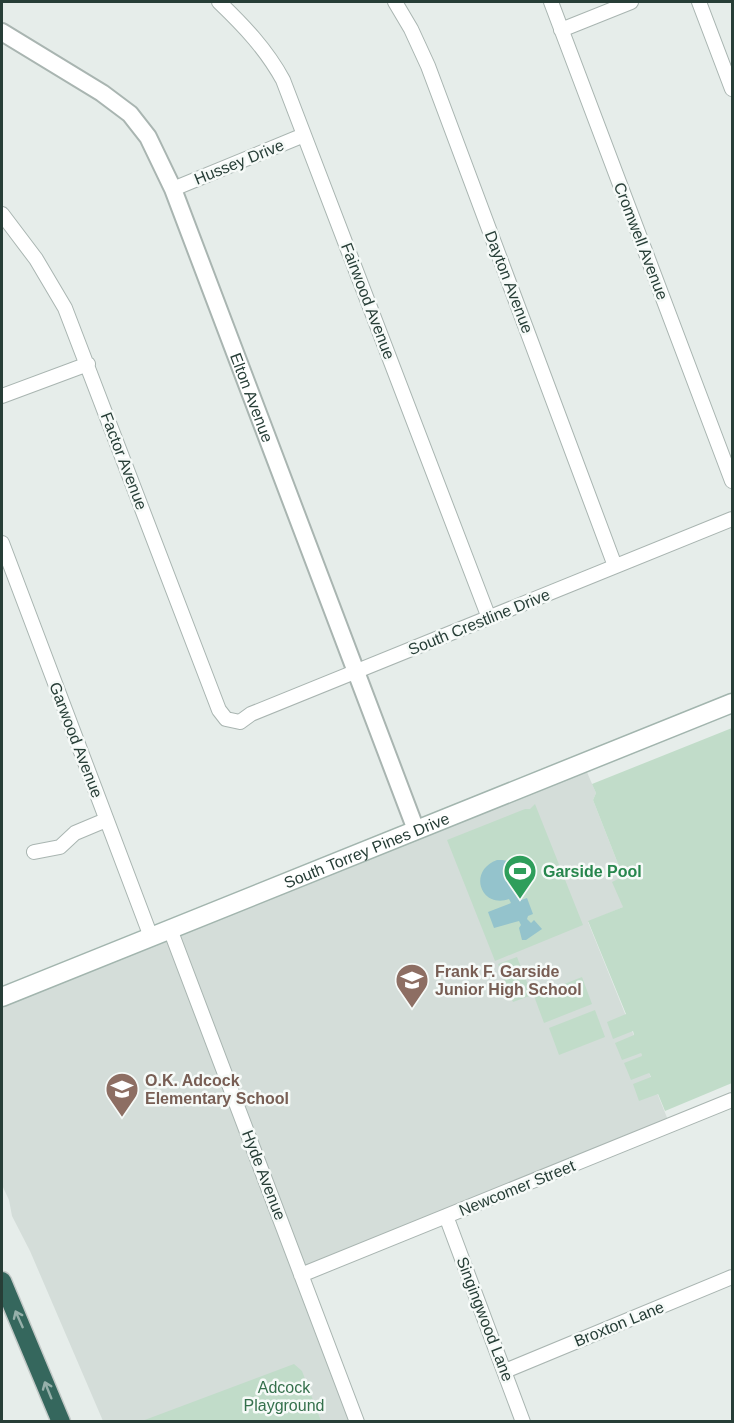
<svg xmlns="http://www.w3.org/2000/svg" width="734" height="1423" viewBox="0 0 734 1423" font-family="Helvetica,sans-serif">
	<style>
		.built { fill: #d4ddd9 }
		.green { fill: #c1dcc9 }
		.water { fill: #94c3cc }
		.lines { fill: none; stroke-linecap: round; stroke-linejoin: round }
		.minor-casing { stroke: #a9b5b1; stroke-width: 16 }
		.tertiary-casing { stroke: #a9b5b1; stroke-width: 20 }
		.secondary-casing { stroke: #a2b5ae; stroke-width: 21 }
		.motorway-casing { stroke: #c3c9c7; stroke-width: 21 }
		.minor { stroke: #fff; stroke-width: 14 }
		.tertiary { stroke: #fff; stroke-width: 16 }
		.secondary { stroke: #fff; stroke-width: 18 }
		.motorway { stroke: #35675d; stroke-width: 18 }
		.oneway { stroke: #96b0aa }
		.labels { text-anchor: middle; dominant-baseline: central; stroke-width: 5; stroke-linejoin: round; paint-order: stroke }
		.street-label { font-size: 16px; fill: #273e37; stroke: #f6faf8 }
		.leisure-label { font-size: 16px; font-weight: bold; fill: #27864d; stroke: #f6faf8; text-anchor: start }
		.education-label { font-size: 16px; font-weight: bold; fill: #785e54; stroke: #f6faf8; text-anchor: start }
		.park-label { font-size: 16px; fill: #35704c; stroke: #f6faf8 }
	</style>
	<rect width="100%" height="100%" fill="#e6edea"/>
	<path class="built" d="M583,763L596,793L593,800L622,874L620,878L623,907L588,922L670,1125L301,1275L357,1421H103L30,1251L12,1216L9,1200L2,1185V997Z"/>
	<path class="green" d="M732,728V1083L665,1111L658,1094L639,1101L633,1084L651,1077L649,1073L631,1080L624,1063L642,1056L641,1053L622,1060L615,1043L634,1035L633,1031L613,1039L607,1022L626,1014L588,921L623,907L612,882L620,878L622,874L593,800L596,793L592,784Z
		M535,804L583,925L495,961L447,840L525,809H530Z
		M517,957L532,995L513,1002L498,964Z
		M582,977L592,1004L544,1023L534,996Z
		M595,1010L605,1037L559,1055L549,1028Z
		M294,1364L302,1371L321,1421H142Z"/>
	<path class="water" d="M497,860C526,859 518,880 519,898L521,900L527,898L533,914L528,916L527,919L531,923L534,920L542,929L526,940H522L519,928L521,925L519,921L494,928L488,912L511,903L509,899C481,909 467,871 497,860Z"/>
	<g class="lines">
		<g class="minor-casing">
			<path id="minor" d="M219,2C244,26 266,49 283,80L489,618
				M395,2L411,29L428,66L615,566
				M551,2L732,481
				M699,2L732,89
				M561,30L631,2
				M173,189L304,135
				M2,214L36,259L65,308L219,710L226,719L240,722L251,714L732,519
				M2,396L88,364
				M2,543L151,937
				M34,852L60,847L75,833L106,820
				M170,929L357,1422
				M446,1216L523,1422
				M301,1275L732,1100
				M505,1371L732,1277"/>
		</g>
		<g class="tertiary-casing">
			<g id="tertiary">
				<path id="s1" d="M2,32L102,93L130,114L148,137L173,189L416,830"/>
			</g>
		</g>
		<g class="secondary-casing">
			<g id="secondary">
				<path id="s2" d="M2,997L732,703"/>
			</g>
		</g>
		<g class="motorway-casing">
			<path id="motorway" d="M2,1281L61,1422"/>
		</g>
		<use href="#minor" class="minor"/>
		<use href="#tertiary" class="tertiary"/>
		<use href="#secondary" class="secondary"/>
		<use href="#motorway" class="motorway"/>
	</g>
	<defs><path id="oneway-shaft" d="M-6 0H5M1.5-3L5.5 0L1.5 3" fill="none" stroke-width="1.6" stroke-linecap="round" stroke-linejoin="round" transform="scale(1.5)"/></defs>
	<g class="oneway">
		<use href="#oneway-shaft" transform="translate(19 1319) rotate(-114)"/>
		<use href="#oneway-shaft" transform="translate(48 1390) rotate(-112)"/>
	</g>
	<defs>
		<g id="stadium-pin" transform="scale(1.725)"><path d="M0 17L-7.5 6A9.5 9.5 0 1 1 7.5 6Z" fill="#2e9e5b" stroke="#f6faf8"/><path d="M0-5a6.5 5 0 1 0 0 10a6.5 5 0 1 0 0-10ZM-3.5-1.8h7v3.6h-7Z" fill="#fff"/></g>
		<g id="school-pin" transform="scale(1.725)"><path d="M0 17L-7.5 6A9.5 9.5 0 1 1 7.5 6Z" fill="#8d6e63" stroke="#f6faf8"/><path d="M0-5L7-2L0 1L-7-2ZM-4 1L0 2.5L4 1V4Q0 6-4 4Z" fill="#fff"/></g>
	</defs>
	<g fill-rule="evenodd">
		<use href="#stadium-pin" x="520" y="871"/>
		<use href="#school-pin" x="412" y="980"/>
		<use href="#school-pin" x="122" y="1089"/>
	</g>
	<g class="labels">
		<g class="street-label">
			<text transform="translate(239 162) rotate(-22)">Hussey Drive</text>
			<text transform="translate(641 241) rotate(69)">Cromwell Avenue</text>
			<text transform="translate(509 282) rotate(69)">Dayton Avenue</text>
			<text transform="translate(368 301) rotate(69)">Fairwood Avenue</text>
			<text stroke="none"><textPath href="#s1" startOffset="462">Elton Avenue</textPath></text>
			<text transform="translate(124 461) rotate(69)">Factor Avenue</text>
			<text transform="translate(479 622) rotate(-22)">South Crestline Drive</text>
			<text transform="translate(76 740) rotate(69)">Garwood Avenue</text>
			<text stroke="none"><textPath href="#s2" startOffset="393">South Torrey Pines Drive</textPath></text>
			<text transform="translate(264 1175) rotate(69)">Hyde Avenue</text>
			<text transform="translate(517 1188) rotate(-22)">Newcomer Street</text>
			<text transform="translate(485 1319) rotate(69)">Singingwood Lane</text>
			<text transform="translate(619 1324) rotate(-22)">Broxton Lane</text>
		</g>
		<g class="leisure-label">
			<text x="543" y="871">Garside Pool</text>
		</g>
		<g class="education-label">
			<text x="435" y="971">Frank F. Garside<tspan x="435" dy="18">Junior High School</tspan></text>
			<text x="145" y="1080">O.K. Adcock<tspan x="145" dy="18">Elementary School</tspan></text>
		</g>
		<g class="park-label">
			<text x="284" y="1387">Adcock<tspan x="284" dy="18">Playground</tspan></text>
		</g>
	</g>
	<rect width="734" height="1423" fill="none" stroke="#273e37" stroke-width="6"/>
</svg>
